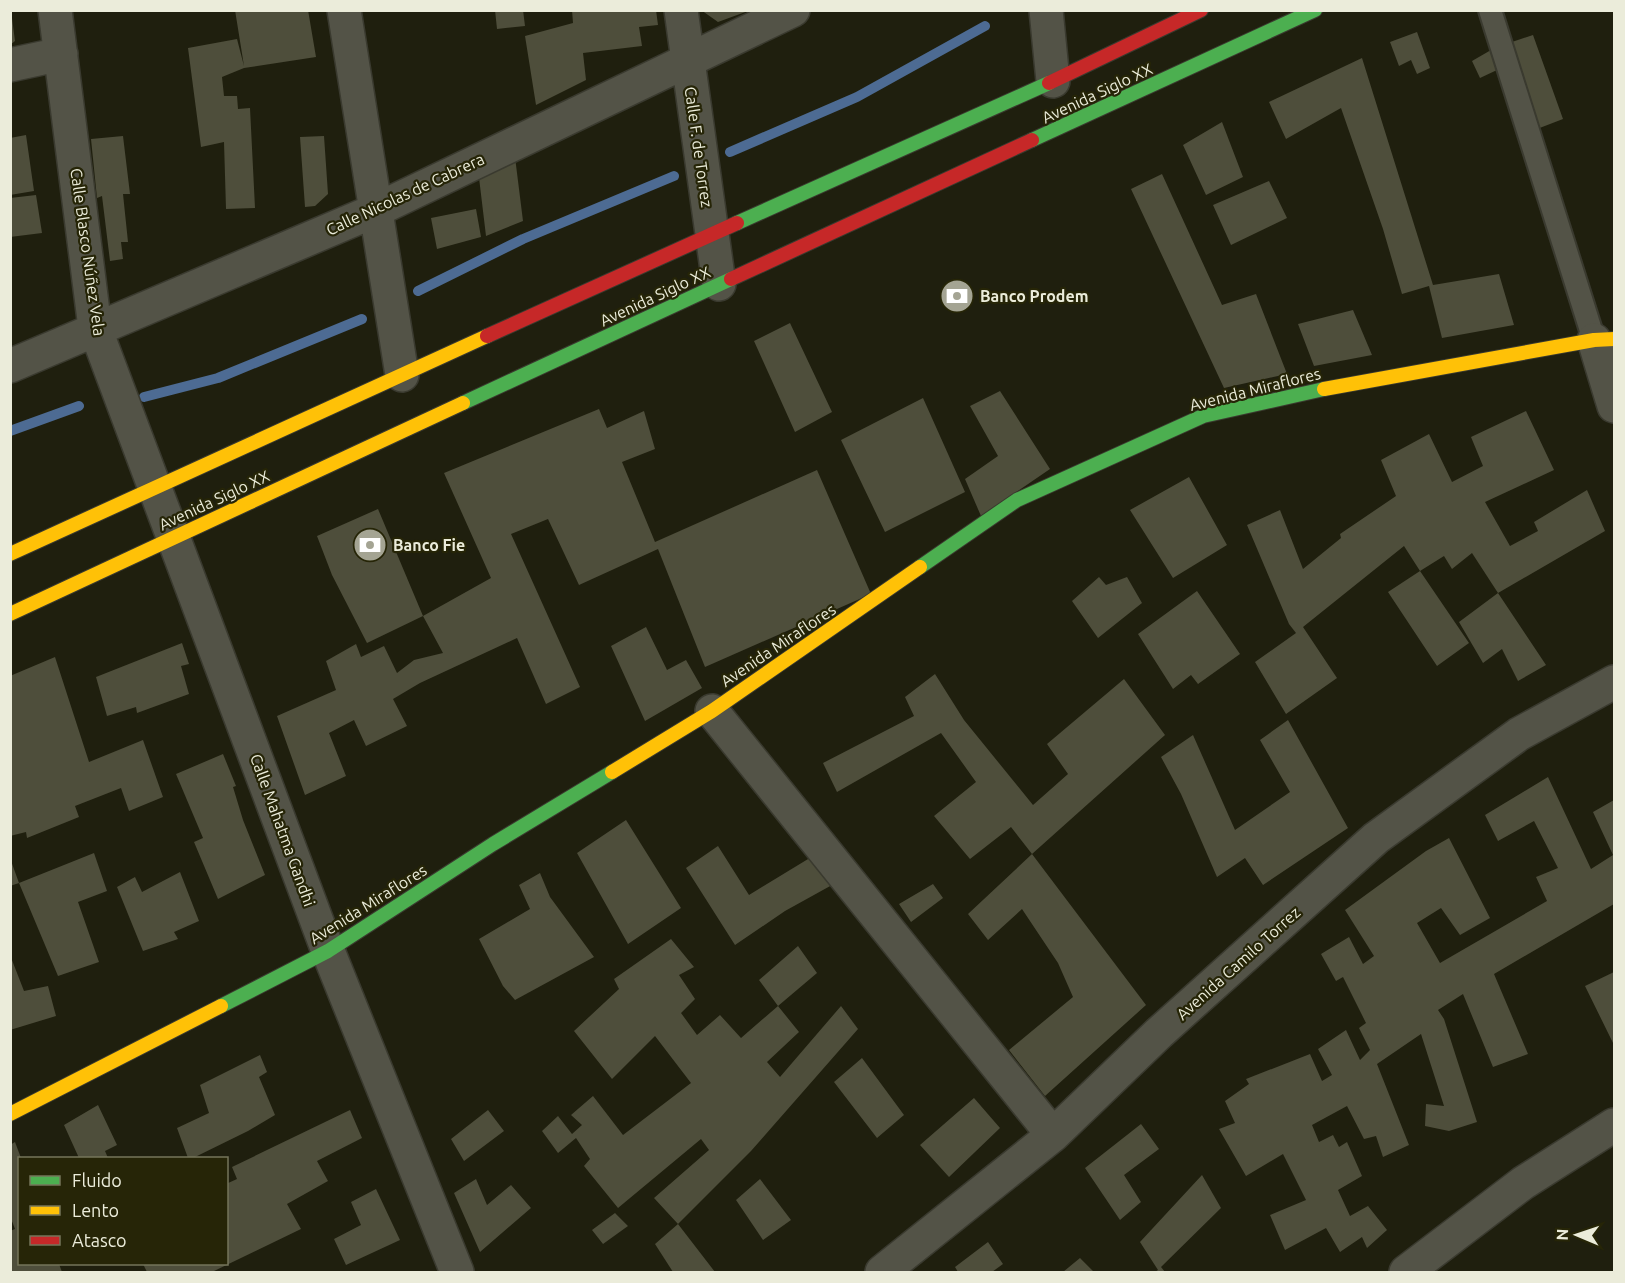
<svg xmlns="http://www.w3.org/2000/svg" width="1625" height="1283" viewBox="0 0 1625 1283" font-family="Ubuntu,sans-serif">
	<style>
		.lines { fill: none; stroke-linecap: round; stroke-linejoin: round }
		.stream { stroke: #4d6b93; stroke-width: 10 }
		.building { fill: #4e4e3b }
		.lane-casing { stroke: #3a3a2f; stroke-width: 26 }
		.street-casing { stroke: #3a3a2f; stroke-width: 36 }
		.fast-casing { stroke: #3a3a2f; stroke-width: 16 }
		.slow-casing { stroke: #3a3a2f; stroke-width: 16 }
		.jam-casing { stroke: #3a3a2f; stroke-width: 16 }
		.lane { stroke: #535347; stroke-width: 22 }
		.street { stroke: #535347; stroke-width: 33 }
		.fast { stroke: #4caf50; stroke-width: 14 }
		.slow { stroke: #ffc107; stroke-width: 14 }
		.jam { stroke: #c62828; stroke-width: 14 }
		.labels { text-anchor: middle; dominant-baseline: central; stroke-width: 4.5; stroke-linejoin: round; paint-order: stroke }
		.street-label { font-size: 16px; fill: #ebecda; stroke: #262507 }
		.poi-label { font-size: 16px; font-weight: bold; fill: #ebecda; stroke: #262507; text-anchor: start }
	</style>
	<rect width="100%" height="100%" fill="#1f1f0e"/>
	<g class="lines">
		<path class="stream" d="M730,152L857,97L985,26
			M418,291L523,239L674,176
			M144,397L218,378L362,319
			M10,431L79,406"/>
	</g>
	<path class="building" d="M235,10H308L316,57L244,68L222,77L224,96H237L238,109L250,108L255,208L226,209L224,142L201,147L188,48L237,39L244,66Z
		M495,10H523L525,26L497,29Z
		M572,10H656L658,25L639,27L642,46L583,53L586,80L536,105L525,36L573,23Z
		M701,10H748V11L718,22Z
		M12,18L15,41L10,45V19Z
		M1417,32L1430,68L1417,74L1411,60L1399,66L1390,42Z
		M1533,35L1563,119L1537,129L1506,44Z
		M1491,50L1497,70L1480,78L1472,61Z
		M1362,58L1433,285L1499,274L1514,325L1442,338L1429,286L1402,294L1383,229L1341,108L1286,139L1269,102Z
		M1222,122L1243,177L1206,195L1183,145Z
		M26,135L34,191L10,195V138Z
		M123,136L130,194H123L128,242H121L123,259L110,261L102,196L97,198L91,139Z
		M324,136L328,194L315,206L305,207L300,137Z
		M515,157L523,221L486,236L477,161Z
		M1162,174L1222,305L1256,294L1287,374L1224,388L1131,189Z
		M1269,181L1287,218L1231,245L1213,205Z
		M36,195L42,233L10,237V198Z
		M476,209L481,237L437,249L431,218Z
		M1353,310L1372,355L1314,366L1298,324Z
		M790,323L832,412L795,432L754,341Z
		M1000,391L1050,469L981,516L965,479L998,456L970,406Z
		M923,398L965,492L885,532L841,440Z
		M599,409L607,428L644,411L655,449L622,462L655,542L817,470L871,594L705,667L658,549L579,585L548,519L511,534L580,687L546,704L517,638L420,683L393,699L407,726L366,746L354,720L329,733L346,776L305,795L277,716L336,690L326,661L356,644L361,657L384,646L397,673L414,660L443,653L423,616L491,578L444,473Z
		M1526,411L1554,470L1485,502L1510,546L1538,531L1534,522L1587,490L1605,531L1498,593L1472,553L1452,569L1444,556L1420,571L1469,643L1437,666L1388,592L1420,571L1404,546L1303,627L1337,678L1286,714L1255,662L1296,633L1289,624L1247,525L1280,510L1303,569L1341,538L1340,534L1396,496L1381,460L1429,434L1452,482L1483,466L1471,437Z
		M1189,477L1227,545L1173,578L1130,510Z
		M378,509L423,616L367,643L332,575L317,536Z
		M1099,577L1106,585L1127,577L1142,603L1098,638L1072,601Z
		M1197,591L1240,654L1198,684L1191,675L1173,689L1138,634Z
		M1498,593L1546,665L1518,681L1502,649L1483,663L1459,622Z
		M646,627L667,670L686,660L702,688L645,721L611,646Z
		M182,643L189,664L181,666L189,694L137,713L136,707L107,716L96,677Z
		M55,657L89,762L143,740L163,797L129,811L121,788L75,806L79,817L27,838L26,832L10,836V676Z
		M935,674L964,720L1033,805L1068,774L1047,744L1124,679L1165,735L1032,854L1011,827L970,859L934,816L976,782L941,733L837,792L823,763L914,716L905,697Z
		M1288,720L1348,828L1263,885L1245,858L1217,877L1181,794L1161,757L1193,735L1235,830L1290,792L1260,740Z
		M223,754L236,786L233,787L243,820L265,875L218,899L194,842L203,838L176,774Z
		M1548,777L1591,869L1613,855L1593,812L1614,800V904L1494,974L1528,1054L1493,1067L1463,994L1438,1010L1444,1019L1477,1122L1449,1131L1425,1126L1426,1104L1444,1106L1421,1034L1377,1064L1409,1145L1383,1157L1376,1136L1364,1139L1347,1106L1312,1125L1319,1142L1333,1135L1339,1147L1347,1142L1362,1176L1338,1190L1350,1216L1368,1206L1387,1230L1367,1248L1362,1237L1340,1252L1326,1228L1285,1250L1270,1215L1306,1200L1283,1154L1246,1176L1219,1129L1235,1123L1225,1101L1249,1084L1246,1079L1310,1054L1322,1081L1332,1075L1318,1049L1346,1030L1360,1060L1370,1050L1359,1028L1366,1023L1343,977L1336,981L1321,954L1349,937L1363,964L1374,956L1345,910L1426,851L1449,838L1490,918L1460,935L1441,908L1417,923L1440,963L1547,901L1536,877L1558,868L1534,821L1498,841L1485,815Z
		M626,820L681,908L628,944L577,853Z
		M718,846L749,895L813,856L832,885L785,911L735,945L686,868Z
		M94,853L107,891L78,902L99,962L58,976L19,883Z
		M1032,854L1146,1005L1045,1096L1009,1050L1073,997L1058,963L1022,909L988,940L968,914Z
		M10,858L19,883L10,886Z
		M180,872L199,921L174,932L178,939L143,951L117,887L135,877L142,892Z
		M540,873L550,897L594,957L515,1000L503,986L479,939L530,909L519,885Z
		M933,884L943,898L911,922L899,904Z
		M671,939L694,967L679,975L695,999L681,1013L697,1035L720,1015L741,1038L778,1006L799,1032L767,1062L780,1077L841,1006L858,1029L751,1151L678,1224L715,1272H673L655,1244L678,1224L654,1198L709,1150L701,1139L618,1208L584,1166L590,1159L576,1138L558,1153L542,1131L558,1116L572,1134L582,1125L571,1115L593,1096L623,1135L691,1083L655,1036L612,1079L574,1031L619,989L614,979Z
		M798,946L817,973L778,1006L759,980Z
		M10,955L24,991L48,986L56,1016L10,1030Z
		M1614,972V1045L1585,986Z
		M260,1055L267,1072L259,1077L275,1115L248,1131L193,1158H188L177,1128L209,1113L200,1085Z
		M862,1058L904,1115L877,1138L834,1082Z
		M974,1098L1000,1128L949,1177L920,1145Z
		M98,1105L117,1145L105,1151L108,1158H79L64,1125Z
		M350,1110L362,1138L317,1161L328,1181L287,1204L301,1229L212,1272H147L143,1264H226V1184L237,1179L232,1167Z
		M488,1110L504,1131L464,1161L451,1139Z
		M1141,1124L1159,1149L1124,1175L1141,1202L1120,1220L1085,1168Z
		M15,1142L21,1158L20,1264H59L62,1272H10V1231L15,1229L10,1216V1145Z
		M1202,1175L1221,1208L1161,1267L1165,1272H1155L1158,1270L1140,1242Z
		M476,1179L487,1205L511,1185L531,1208L480,1252L454,1193Z
		M760,1179L791,1220L763,1240L736,1200Z
		M376,1189L400,1240L346,1265L334,1239L361,1225L351,1202Z
		M615,1213L628,1226L603,1244L592,1230Z
		M988,1242L1003,1264L992,1272H958L955,1267Z
		M1080,1258L1094,1272H1063Z"/>
	<g class="lines">
		<g class="lane-casing">
			<path id="lane" d="M1490,10L1594,340"/>
		</g>
		<g class="street-casing">
			<path id="street" d="M55,10L95,328L328,951L457,1272
				M344,10L402,375
				M681,10L719,284
				M1046,10L1053,81
				M10,65L61,54
				M1594,340L1614,406
				M10,366L374,211L793,10
				M712,711L1053,1135
				M882,1272L1053,1135L1159,1033L1376,838L1519,734L1614,682
				M1406,1272L1523,1183L1614,1125"/>
		</g>
		<g class="fast-casing">
			<path id="fast" d="M1032,140L1315,10
				M737,223L1049,83
				M463,403L731,279
				M920,567L1017,500L1203,416L1324,389
				M221,1006L328,951L493,844L612,772"/>
		</g>
		<g class="slow-casing">
			<path id="slow" d="M1324,389L1594,340L1614,339
				M10,554L487,336
				M10,614L463,403
				M612,772L712,711L920,567
				M10,1114L221,1006"/>
		</g>
		<g class="jam-casing">
			<path id="jam" d="M1049,83L1201,10
				M731,279L1032,140
				M487,336L737,223"/>
		</g>
		<use href="#lane" class="lane"/>
		<use href="#street" class="street"/>
		<use href="#fast" class="fast"/>
		<use href="#slow" class="slow"/>
		<use href="#jam" class="jam"/>
	</g>
	<defs>
		<g id="bank-disc" transform="scale(1.725)"><circle r="9.5" fill="#a4a493" stroke="#262507"/><path d="M-6-4H6V4H-6ZM0-2.3a2.3 2.3 0 1 0 0 4.6a2.3 2.3 0 1 0 0-4.6Z" fill="#fff"/></g>
	</defs>
	<g fill-rule="evenodd">
		<use href="#bank-disc" x="957" y="296"/>
		<use href="#bank-disc" x="370" y="545"/>
	</g>
	<g class="labels">
		<g class="street-label">
			<text transform="translate(1097 93) rotate(-25)">Avenida Siglo XX</text>
			<text transform="translate(699 147) rotate(82)">Calle F. de Torrez</text>
			<text transform="translate(405 194) rotate(-25)">Calle Nicolas de Cabrera</text>
			<text transform="translate(88 252) rotate(82)">Calle Blasco Núñez Vela</text>
			<text transform="translate(655 296) rotate(-25)">Avenida Siglo XX</text>
			<text transform="translate(1255 389) rotate(-14)">Avenida Miraflores</text>
			<text transform="translate(214 500) rotate(-25)">Avenida Siglo XX</text>
			<text transform="translate(778 645) rotate(-34)">Avenida Miraflores</text>
			<text transform="translate(283 830) rotate(70)">Calle Mahatma Gandhi</text>
			<text transform="translate(368 904) rotate(-32)">Avenida Miraflores</text>
			<text transform="translate(1238 963) rotate(-42)">Avenida Camilo Torrez</text>
		</g>
		<g class="poi-label">
			<text x="980" y="296">Banco Prodem</text>
			<text x="393" y="545">Banco Fie</text>
		</g>
	</g>
	<rect width="1625" height="1283" fill="none" stroke="#ebecda" stroke-width="24"/>
	<rect x="18" y="1157" width="210" height="108" fill="#262507" stroke="#75755b" stroke-width="1.5"/>
	<rect x="30" y="1176" width="30" height="9" fill="#4caf50" stroke="#75755b" stroke-width="1.5"/>
	<text x="72" y="1187" font-size="18" fill="#ebecda">Fluido</text>
	<rect x="30" y="1206" width="30" height="9" fill="#ffc107" stroke="#75755b" stroke-width="1.5"/>
	<text x="72" y="1217" font-size="18" fill="#ebecda">Lento</text>
	<rect x="30" y="1236" width="30" height="9" fill="#c62828" stroke="#75755b" stroke-width="1.5"/>
	<text x="72" y="1247" font-size="18" fill="#ebecda">Atasco</text>
	<g transform="translate(1577 1235) rotate(272)" stroke="#262507" stroke-width="4.5" paint-order="stroke">
	<path d="M0-4.5L10 22L0 15L-10 22Z" fill="#ebecda"/>
	<text y="-9" font-size="16" font-weight="bold" text-anchor="middle" fill="#ebecda">N</text>
	</g>
</svg>
